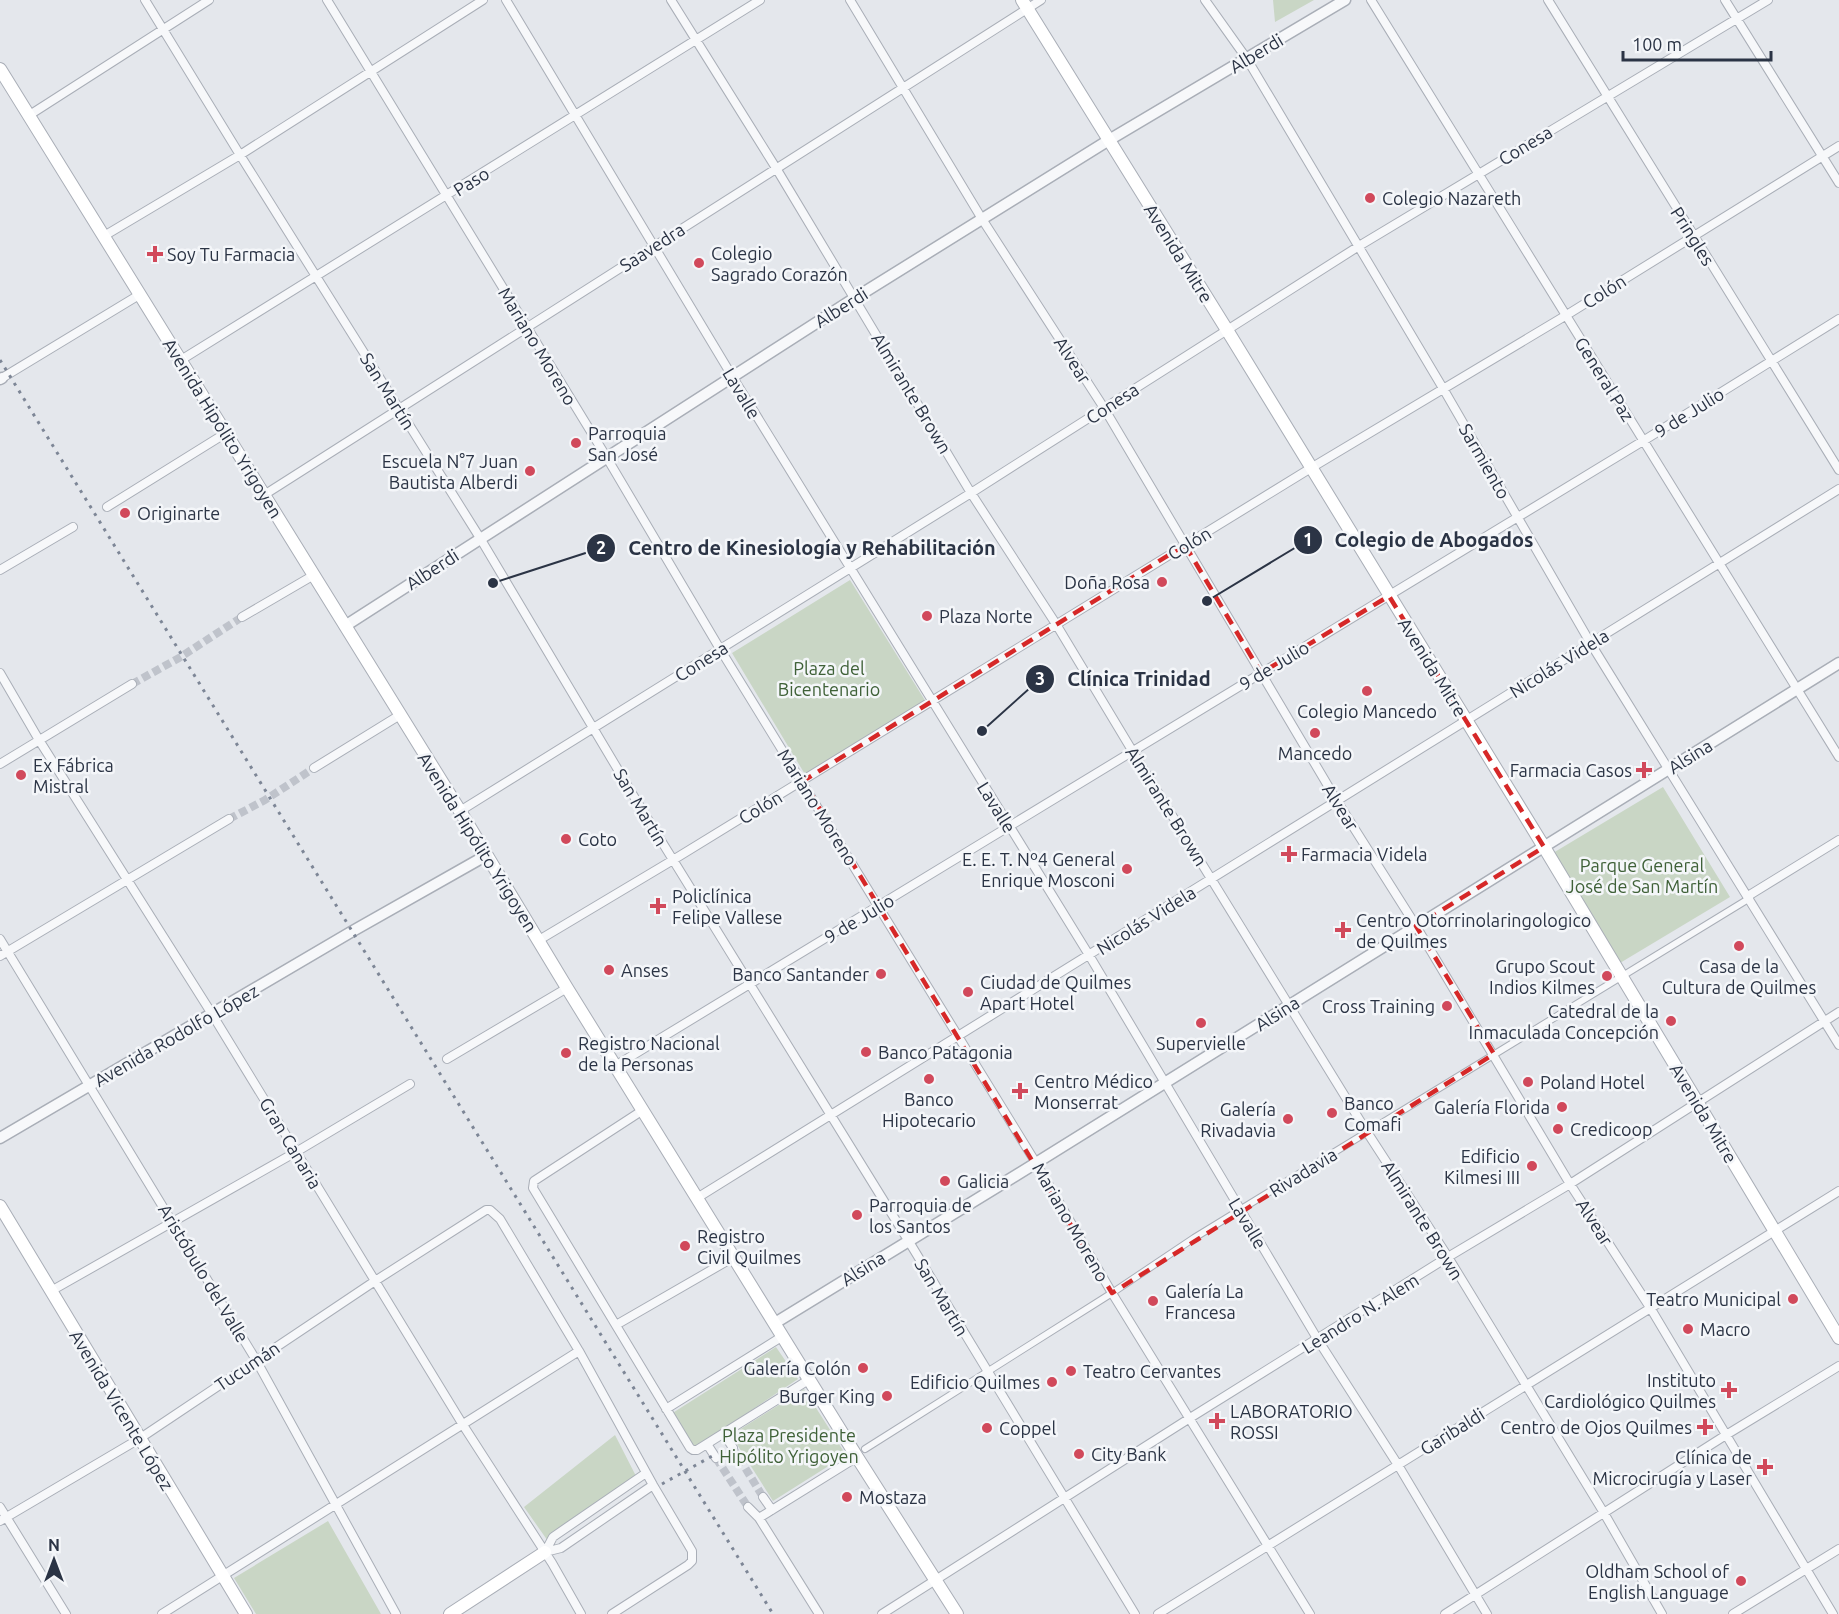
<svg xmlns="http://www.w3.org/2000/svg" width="1839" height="1614" viewBox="0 0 1839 1614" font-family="Ubuntu,sans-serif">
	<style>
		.green { fill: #c9d6c5 }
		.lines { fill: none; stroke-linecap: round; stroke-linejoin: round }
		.minor-tunnel { stroke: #bfc3cb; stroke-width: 8; stroke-dasharray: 8 4; stroke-linecap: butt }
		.pedestrian-casing { stroke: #a9aeb7; stroke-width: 8 }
		.minor-casing { stroke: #a9aeb7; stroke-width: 10 }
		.tertiary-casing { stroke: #a9aeb7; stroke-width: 13 }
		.secondary-casing { stroke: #a9aeb7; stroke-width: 14 }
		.pedestrian { stroke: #f7f8fa; stroke-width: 6 }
		.minor { stroke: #f7f8fa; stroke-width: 8 }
		.tertiary { stroke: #f7f8fa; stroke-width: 10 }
		.secondary { stroke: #fff; stroke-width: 12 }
		.rail { stroke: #7d8696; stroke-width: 3; stroke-dasharray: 3 6; stroke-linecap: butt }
		.marked { fill: none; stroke: #d62828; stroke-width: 4.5; stroke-dasharray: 12 8; stroke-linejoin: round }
		.poi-dot { fill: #d1495b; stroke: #f4f6f9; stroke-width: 2 }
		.labels { text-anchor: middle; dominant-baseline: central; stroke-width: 5; stroke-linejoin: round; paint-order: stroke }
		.street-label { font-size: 18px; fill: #2b3445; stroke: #f4f6f9 }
		.poi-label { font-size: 18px; fill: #2b3445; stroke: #f4f6f9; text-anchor: start }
		.park-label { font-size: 18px; fill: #3f6138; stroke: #f4f6f9 }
		.leader { fill: none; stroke: #2b3445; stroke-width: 2 }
		.callout-dot { fill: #2b3445; stroke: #f4f6f9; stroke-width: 2 }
		.mark-label { font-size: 18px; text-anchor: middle; font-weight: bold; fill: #fff }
		.callout-label { font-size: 20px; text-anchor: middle; font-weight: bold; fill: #2b3445; stroke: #f4f6f9; stroke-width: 5; stroke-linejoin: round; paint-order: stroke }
	</style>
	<rect width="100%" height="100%" fill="#e4e7ec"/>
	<path class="green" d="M1273,0H1314L1275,22Z
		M850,580L926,702L806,776L732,653Z
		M1663,787L1730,897L1620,963L1553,853Z
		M776,1347L798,1379L695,1448L671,1414Z
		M804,1389L846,1455L773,1501L731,1435Z
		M615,1435L638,1480L550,1544L524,1507Z
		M328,1521L381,1614H256L234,1578Z"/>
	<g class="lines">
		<path class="minor-tunnel" d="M132,684L179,658L242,617
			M229,819L265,800L314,768
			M733,1448L763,1497
			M716,1458L748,1507"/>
		<g class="pedestrian-casing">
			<path id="pedestrian" d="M865,1449L1112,1293L1194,1238L1750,898"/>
		</g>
		<g class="minor-casing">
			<path id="minor" d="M145,0L240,155L480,538L636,800L908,1240L1135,1614
				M327,0L607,458L720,649L1036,1163L1112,1293L1310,1614
				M506,0L732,376L1089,955L1318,1340L1398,1465L1487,1614
				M671,0L776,168L971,493L1056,624L1133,752L1367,1132L1448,1257L1604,1513L1662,1614
				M850,0L982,219L1104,408L1337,801L1416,926L1570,1184L1651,1309L1833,1614
				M1205,0L1247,59L1444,390L1591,644L1839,1045
				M1371,0L1839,757
				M1548,0L1839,470
				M1725,0L1839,183
				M28,116L209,0
				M104,236L240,155L483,0
				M181,360L760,0
				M2,378L139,295
				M264,495L1041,0
				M107,507L226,433
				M0,570L73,527
				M242,617L314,575
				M0,673L39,740L212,1014L463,1425L552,1563L581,1614
				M0,764L132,684
				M314,768L400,715
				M460,811L971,493L1359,246L1768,0
				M1748,896L1839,840
				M0,939L256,1360L396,1614
				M539,940L673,860L1311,468L1565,316L1839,146
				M0,956L229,819
				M447,1059L567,988
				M615,1066L1643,441L1839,319
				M643,1110L534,1181L533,1188L690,1448L693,1450H697L810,1379
				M697,1198L1839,489
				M51,1291L296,1152L410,1084
				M616,1325L734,1257
				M666,1409L783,1336
				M724,1434L733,1448
				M707,1444L716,1458
				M763,1497L772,1510
				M0,1507L66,1614
				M748,1507L759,1518L819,1614
				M759,1518L857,1457
				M0,1521L139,1439L375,1281L486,1210H490L500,1219L579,1351L653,1485L692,1551V1561L688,1565L612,1614
				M545,1552L553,1537L646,1473
				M545,1552L561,1548L653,1485
				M162,1614L579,1351
				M882,1614L1190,1418L1448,1257L1570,1184L1839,1012
				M1158,1614L1839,1191
				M1445,1614L1726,1435L1839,1366
				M1733,1614L1839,1549"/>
		</g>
		<g class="tertiary-casing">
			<path id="tertiary" d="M0,379L2,378
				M345,626L855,298L1109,140L1345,0
				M0,1138L351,932L487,855
				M775,1323L1036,1163L1839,663"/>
		</g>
		<g class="secondary-casing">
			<path id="secondary" d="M1022,0L1227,330L1544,847L1839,1338
				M0,69L460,811L567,988L857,1457L957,1614
				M0,1206L246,1614
				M450,1614L545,1552"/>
		</g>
		<use href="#pedestrian" class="pedestrian"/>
		<use href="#minor" class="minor"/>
		<use href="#tertiary" class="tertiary"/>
		<use href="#secondary" class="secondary"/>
		<path class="rail" d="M0,360L773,1614
			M662,1484L714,1455"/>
	</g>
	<path class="marked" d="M1185,545L1261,673L1389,596L1544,847L1416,926L1494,1054L1112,1293L803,781Z"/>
	<g class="poi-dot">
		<circle cx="1370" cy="198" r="6"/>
		<path d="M152 245h6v6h6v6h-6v6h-6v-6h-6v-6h6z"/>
		<circle cx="699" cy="263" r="6"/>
		<circle cx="576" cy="443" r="6"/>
		<circle cx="530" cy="471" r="6"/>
		<circle cx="125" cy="513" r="6"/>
		<circle cx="1162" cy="582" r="6"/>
		<circle cx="927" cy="616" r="6"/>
		<circle cx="1367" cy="691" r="6"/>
		<circle cx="1315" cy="733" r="6"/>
		<path d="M1641 761h6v6h6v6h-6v6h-6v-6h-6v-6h6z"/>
		<circle cx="21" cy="775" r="6"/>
		<circle cx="566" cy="839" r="6"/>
		<path d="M1286 845h6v6h6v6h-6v6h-6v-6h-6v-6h6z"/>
		<circle cx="1127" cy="869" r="6"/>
		<path d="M655 897h6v6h6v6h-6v6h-6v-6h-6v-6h6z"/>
		<path d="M1340 921h6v6h6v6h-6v6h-6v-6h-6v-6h6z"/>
		<circle cx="1739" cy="946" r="6"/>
		<circle cx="609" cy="970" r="6"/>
		<circle cx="881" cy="974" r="6"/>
		<circle cx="1607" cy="976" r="6"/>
		<circle cx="968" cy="992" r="6"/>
		<circle cx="1447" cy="1006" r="6"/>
		<circle cx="1671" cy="1021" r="6"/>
		<circle cx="1201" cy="1023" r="6"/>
		<circle cx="866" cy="1052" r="6"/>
		<circle cx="566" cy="1053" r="6"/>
		<circle cx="929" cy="1079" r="6"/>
		<circle cx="1528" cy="1082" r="6"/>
		<path d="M1017 1082h6v6h6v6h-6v6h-6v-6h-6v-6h6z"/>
		<circle cx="1562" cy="1107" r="6"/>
		<circle cx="1332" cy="1113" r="6"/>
		<circle cx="1288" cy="1119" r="6"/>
		<circle cx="1558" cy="1129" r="6"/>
		<circle cx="1532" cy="1166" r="6"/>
		<circle cx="945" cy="1181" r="6"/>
		<circle cx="857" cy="1215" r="6"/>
		<circle cx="685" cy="1246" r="6"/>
		<circle cx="1793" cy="1299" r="6"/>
		<circle cx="1153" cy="1301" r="6"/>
		<circle cx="1688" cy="1329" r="6"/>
		<circle cx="863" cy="1368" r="6"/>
		<circle cx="1071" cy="1371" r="6"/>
		<circle cx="1052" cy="1382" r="6"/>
		<path d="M1726 1381h6v6h6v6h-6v6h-6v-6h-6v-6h6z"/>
		<circle cx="887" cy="1396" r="6"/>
		<path d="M1214 1412h6v6h6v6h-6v6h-6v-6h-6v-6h6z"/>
		<path d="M1702 1418h6v6h6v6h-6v6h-6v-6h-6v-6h6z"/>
		<circle cx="987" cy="1428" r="6"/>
		<circle cx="1079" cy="1454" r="6"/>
		<path d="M1762 1458h6v6h6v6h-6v6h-6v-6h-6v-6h6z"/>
		<circle cx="847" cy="1497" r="6"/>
		<circle cx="1741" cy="1581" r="6"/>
	</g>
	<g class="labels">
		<g class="street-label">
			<text transform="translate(1256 53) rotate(-31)">Alberdi</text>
			<text transform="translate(1525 145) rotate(-31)">Conesa</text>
			<text transform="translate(471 181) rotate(-32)">Paso</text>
			<text transform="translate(1693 236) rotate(58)">Pringles</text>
			<text transform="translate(652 247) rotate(-33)">Saavedra</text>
			<text transform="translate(1179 253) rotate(58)">Avenida Mitre</text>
			<text transform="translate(1604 291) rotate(-32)">Colón</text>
			<text transform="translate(841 307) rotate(-32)">Alberdi</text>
			<text transform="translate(538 346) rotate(59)">Mariano Moreno</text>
			<text transform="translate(1073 360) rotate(57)">Alvear</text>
			<text transform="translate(1605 379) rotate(58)">General Paz</text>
			<text transform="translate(388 391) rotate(58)">San Martín</text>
			<text transform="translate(742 393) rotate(59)">Lavalle</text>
			<text transform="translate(912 393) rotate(59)">Almirante Brown</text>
			<text transform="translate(1112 403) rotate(-33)">Conesa</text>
			<text transform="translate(1689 412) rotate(-32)">9 de Julio</text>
			<text transform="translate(223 428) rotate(58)">Avenida Hipólito Yrigoyen</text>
			<text transform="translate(1485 461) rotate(60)">Sarmiento</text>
			<text transform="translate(1189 543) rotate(-31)">Colón</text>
			<text transform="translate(432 569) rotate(-33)">Alberdi</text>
			<text transform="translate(701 661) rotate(-32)">Conesa</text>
			<text transform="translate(1559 663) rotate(-32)">Nicolás Videla</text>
			<text transform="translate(1274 665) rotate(-31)">9 de Julio</text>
			<text transform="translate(1433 667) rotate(58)">Avenida Mitre</text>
			<text transform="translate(1690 756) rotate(-32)">Alsina</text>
			<text transform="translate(1167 806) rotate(58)">Almirante Brown</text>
			<text transform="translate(641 807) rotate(59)">San Martín</text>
			<text transform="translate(760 807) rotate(-31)">Colón</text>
			<text transform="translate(818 807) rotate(58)">Mariano Moreno</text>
			<text transform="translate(997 807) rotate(58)">Lavalle</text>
			<text transform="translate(1341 807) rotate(58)">Alvear</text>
			<text transform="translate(478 842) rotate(58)">Avenida Hipólito Yrigoyen</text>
			<text transform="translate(859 918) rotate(-31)">9 de Julio</text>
			<text transform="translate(1146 920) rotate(-32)">Nicolás Videla</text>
			<text transform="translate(1277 1013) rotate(-32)">Alsina</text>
			<text transform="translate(176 1035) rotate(-30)">Avenida Rodolfo López</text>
			<text transform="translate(1704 1113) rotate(59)">Avenida Mitre</text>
			<text transform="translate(291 1143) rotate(59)">Gran Canaria</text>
			<text transform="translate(1303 1172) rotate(-32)">Rivadavia</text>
			<text transform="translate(1423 1220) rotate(58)">Almirante Brown</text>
			<text transform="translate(1071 1222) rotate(60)">Mariano Moreno</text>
			<text transform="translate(1595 1222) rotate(57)">Alvear</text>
			<text transform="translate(1248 1223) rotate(59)">Lavalle</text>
			<text transform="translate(863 1268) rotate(-32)">Alsina</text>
			<text transform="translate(204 1273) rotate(59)">Aristóbulo del Valle</text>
			<text transform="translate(942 1297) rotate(59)">San Martín</text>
			<text transform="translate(1360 1313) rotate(-32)">Leandro N. Alem</text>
			<text transform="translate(247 1366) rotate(-34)">Tucumán</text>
			<text transform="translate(122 1410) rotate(59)">Avenida Vicente López</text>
			<text transform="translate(1452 1431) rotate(-32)">Garibaldi</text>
		</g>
		<g class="poi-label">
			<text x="1382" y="198">Colegio Nazareth</text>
			<text x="711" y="253">Colegio<tspan x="711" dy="21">Sagrado Corazón</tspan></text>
			<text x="167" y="254">Soy Tu Farmacia</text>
			<text x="588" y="433">Parroquia<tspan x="588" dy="21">San José</tspan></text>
			<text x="518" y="461" text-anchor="end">Escuela N°7 Juan<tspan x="518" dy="21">Bautista Alberdi</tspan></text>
			<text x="137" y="513">Originarte</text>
			<text x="1150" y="582" text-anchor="end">Doña Rosa</text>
			<text x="939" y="616">Plaza Norte</text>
			<text x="1367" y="711" text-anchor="middle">Colegio Mancedo</text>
			<text x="1315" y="753" text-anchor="middle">Mancedo</text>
			<text x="33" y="765">Ex Fábrica<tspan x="33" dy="21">Mistral</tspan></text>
			<text x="1632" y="770" text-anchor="end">Farmacia Casos</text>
			<text x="578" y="839">Coto</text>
			<text x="1301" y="854">Farmacia Videla</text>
			<text x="1115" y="859" text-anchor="end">E. E. T. Nº4 General<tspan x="1115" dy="21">Enrique Mosconi</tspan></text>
			<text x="672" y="896">Policlínica<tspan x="672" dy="21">Felipe Vallese</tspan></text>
			<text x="1356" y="920">Centro Otorrinolaringologico<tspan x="1356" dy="21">de Quilmes</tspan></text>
			<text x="1595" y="966" text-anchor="end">Grupo Scout<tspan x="1595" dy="21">Indios Kilmes</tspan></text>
			<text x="1739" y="966" text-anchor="middle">Casa de la<tspan x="1739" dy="21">Cultura de Quilmes</tspan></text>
			<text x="621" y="970">Anses</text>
			<text x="869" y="974" text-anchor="end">Banco Santander</text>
			<text x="980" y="982">Ciudad de Quilmes<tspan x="980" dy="21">Apart Hotel</tspan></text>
			<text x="1435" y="1006" text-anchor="end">Cross Training</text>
			<text x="1659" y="1011" text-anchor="end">Catedral de la<tspan x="1659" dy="21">Inmaculada Concepción</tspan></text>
			<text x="578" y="1043">Registro Nacional<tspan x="578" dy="21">de la Personas</tspan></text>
			<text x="1201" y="1043" text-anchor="middle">Supervielle</text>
			<text x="878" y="1052">Banco Patagonia</text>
			<text x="1034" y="1081">Centro Médico<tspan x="1034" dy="21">Monserrat</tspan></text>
			<text x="1540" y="1082">Poland Hotel</text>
			<text x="929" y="1099" text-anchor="middle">Banco<tspan x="929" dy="21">Hipotecario</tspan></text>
			<text x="1344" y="1103">Banco<tspan x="1344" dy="21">Comafi</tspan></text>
			<text x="1550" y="1107" text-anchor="end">Galería Florida</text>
			<text x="1276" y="1109" text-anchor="end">Galería<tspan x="1276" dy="21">Rivadavia</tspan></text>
			<text x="1570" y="1129">Credicoop</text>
			<text x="1520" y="1156" text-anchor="end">Edificio<tspan x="1520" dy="21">Kilmesi III</tspan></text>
			<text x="957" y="1181">Galicia</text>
			<text x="869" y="1205">Parroquia de<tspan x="869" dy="21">los Santos</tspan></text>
			<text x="697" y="1236">Registro<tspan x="697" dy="21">Civil Quilmes</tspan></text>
			<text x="1165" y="1291">Galería La<tspan x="1165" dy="21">Francesa</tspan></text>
			<text x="1781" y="1299" text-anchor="end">Teatro Municipal</text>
			<text x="1700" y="1329">Macro</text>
			<text x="851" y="1368" text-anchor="end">Galería Colón</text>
			<text x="1083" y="1371">Teatro Cervantes</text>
			<text x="1716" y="1380" text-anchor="end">Instituto<tspan x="1716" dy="21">Cardiológico Quilmes</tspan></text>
			<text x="1040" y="1382" text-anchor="end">Edificio Quilmes</text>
			<text x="875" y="1396" text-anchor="end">Burger King</text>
			<text x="1230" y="1411">LABORATORIO<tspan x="1230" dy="21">ROSSI</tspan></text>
			<text x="1692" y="1427" text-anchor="end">Centro de Ojos Quilmes</text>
			<text x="999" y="1428">Coppel</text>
			<text x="1091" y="1454">City Bank</text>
			<text x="1752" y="1457" text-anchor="end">Clínica de<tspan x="1752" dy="21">Microcirugía y Laser</tspan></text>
			<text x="859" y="1497">Mostaza</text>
			<text x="1729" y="1571" text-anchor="end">Oldham School of<tspan x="1729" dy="21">English Language</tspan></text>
		</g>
		<g class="park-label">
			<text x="829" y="668">Plaza del<tspan x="829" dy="21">Bicentenario</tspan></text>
			<text x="1642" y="865">Parque General<tspan x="1642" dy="21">José de San Martín</tspan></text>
			<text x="789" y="1435">Plaza Presidente<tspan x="789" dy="21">Hipólito Yrigoyen</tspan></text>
		</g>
	</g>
	<path class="leader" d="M1207 601L1308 540M493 583L601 548M982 731L1040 679"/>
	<g class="callout-dot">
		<circle cx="1207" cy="601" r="6"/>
		<circle cx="493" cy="583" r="6"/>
		<circle cx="982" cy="731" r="6"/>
		<circle cx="1308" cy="540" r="15"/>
		<circle cx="601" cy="548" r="15"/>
		<circle cx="1040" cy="679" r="15"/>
	</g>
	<g class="mark-label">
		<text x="1308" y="546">1</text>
		<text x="601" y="554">2</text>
		<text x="1040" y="685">3</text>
	</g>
	<g class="callout-label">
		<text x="1434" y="547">Colegio de Abogados</text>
		<text x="812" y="555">Centro de Kinesiología y Rehabilitación</text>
		<text x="1139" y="686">Clínica Trinidad</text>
	</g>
	<g transform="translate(54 1560)" stroke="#f4f6f9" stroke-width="4.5" paint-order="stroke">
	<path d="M0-4.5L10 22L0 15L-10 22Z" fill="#2b3445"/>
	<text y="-9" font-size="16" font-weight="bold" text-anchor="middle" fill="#2b3445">N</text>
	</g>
	<path d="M1623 51v9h148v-9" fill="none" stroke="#2b3445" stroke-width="3"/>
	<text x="1632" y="51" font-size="18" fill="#2b3445" stroke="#f4f6f9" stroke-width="4.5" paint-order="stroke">100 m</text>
</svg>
